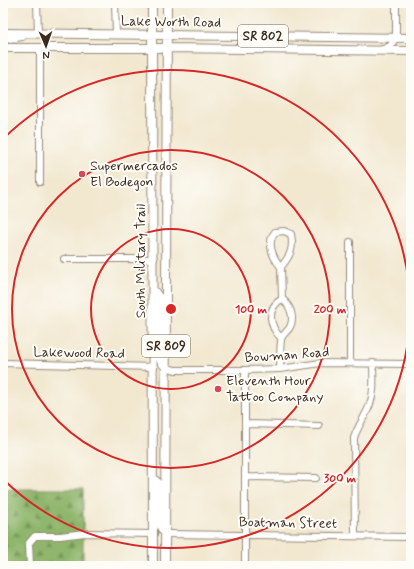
<svg xmlns="http://www.w3.org/2000/svg" width="414" height="569" viewBox="0 0 414 569" font-family="Mynerve,sans-serif">
	<style>
		.forest { fill: url(#forest-firs); stroke: #657045 }
		.lines { fill: none; stroke-linecap: round; stroke-linejoin: round }
		.minor-casing { stroke: #968977; stroke-width: 8 }
		.major-casing { stroke: #968977; stroke-width: 10 }
		.minor { stroke: #fff; stroke-width: 6 }
		.major { stroke: #fff; stroke-width: 8 }
		.ring { fill: none; stroke: #d62828; stroke-width: 2 }
		.poi-dot { fill: #d1495b; stroke: #fdfcf7; stroke-width: 1.5 }
		.labels { text-anchor: middle; dominant-baseline: central; stroke-width: 4; stroke-linejoin: round; paint-order: stroke }
		.shield { fill: #fdfcf7; stroke: #75695f; stroke-width: 1 }
		.shield-label { font-size: 13px; font-weight: bold; fill: #3b2a1e }
		.street-label { font-size: 14px; fill: #3b2a1e; stroke: #fdfcf7 }
		.poi-label { font-size: 14px; fill: #3b2a1e; stroke: #fdfcf7; text-anchor: start }
		.centre { fill: #d62828; stroke: #fdfcf7; stroke-width: 2 }
		.ring-label { font-size: 12px; text-anchor: middle; font-weight: bold; fill: #d62828; stroke: #fdfcf7; stroke-width: 4; stroke-linejoin: round; paint-order: stroke }
	</style>
	<defs>
		<pattern id="forest-firs" width="22" height="20" patternUnits="userSpaceOnUse"><rect width="22" height="20" fill="#8fb66c"/><path d="M5 1l3.5 6h-7zM16 11l3.5 6h-7z" fill="#769458"/></pattern>
	</defs>
	<rect width="100%" height="100%" fill="#fdfcf7"/>
	<filter id="ink" filterUnits="userSpaceOnUse"><feTurbulence type="fractalNoise" baseFrequency=".025" numOctaves="2"/><feDisplacementMap in="SourceGraphic" scale="8" xChannelSelector="R" yChannelSelector="G"/><feConvolveMatrix kernelMatrix="1 2 1 2 8 2 1 2 1" color-interpolation-filters="sRGB"/></filter>
	<filter id="wash" filterUnits="userSpaceOnUse"><feTurbulence type="fractalNoise" baseFrequency=".012" numOctaves="4" result="noise"/><feDisplacementMap in="SourceGraphic" scale="16" xChannelSelector="R" yChannelSelector="G"/><feGaussianBlur stdDeviation="0.9" result="paint"/><feColorMatrix in="noise" values="0 0 0 0 0 0 0 0 0 0 0 0 0 0 0 0 0 1.4 0 .05"/><feComposite in="paint" operator="in"/></filter>
	<g filter="url(#wash)">
		<rect width="100%" height="100%" fill="#f2e8d0"/>
		<path class="forest" d="M3,489H83V566H3Z"/>
	</g>
	<g filter="url(#ink)">
		<g class="lines">
			<g class="minor-casing">
				<path id="minor" d="M37,3L38,33
					M115,3L116,34
					M40,47V182
					M381,50L390,46L396,38V3
					M64,259H154
					M281,267C273,258 266,243 275,232L284,231L291,234C294,249 290,256 281,267L282,299
					M281,338C269,326 266,308 282,299
					M3,363L154,367
					M350,363V242
					M166,367L175,370H245L280,369L321,363L411,364
					M280,369C281,362 279,342 282,337C284,333 288,331 290,327C295,317 290,305 282,299
					M245,424L319,426
					M245,477L316,478
					M165,534L411,537
					M355,536L354,438C358,425 366,416 370,404C375,391 373,377 373,363
					M30,566L29,543L35,536H60L85,533L153,534
					M245,566V370"/>
			</g>
			<g class="major-casing">
				<path id="major" d="M152,3L153,566
					M3,33L411,38
					M3,39L22,36
					M3,48H167L411,51
					M154,291L160,299V355L161,361L163,364
					M153,478L159,484C160,496 155,525 165,533
					M165,566L167,3"/>
			</g>
			<use href="#minor" class="minor"/>
			<use href="#major" class="major"/>
		</g>
	</g>
	<g class="ring">
		<circle cx="171" cy="309" r="80"/>
		<circle cx="171" cy="309" r="159"/>
		<path d="M3 139A239 239 0 1 1 3 479"/>
	</g>
	<g class="poi-dot">
		<circle cx="82" cy="174" r="4"/>
		<circle cx="218" cy="389" r="4"/>
	</g>
	<g class="labels">
		<g class="shield">
			<rect x="238" y="25" width="50" height="22" rx="3"/>
			<rect x="142" y="335" width="48" height="22" rx="3"/>
		</g>
		<g class="shield-label">
			<text x="263" y="36">SR 802</text>
			<text x="166" y="346">SR 809</text>
		</g>
		<g class="street-label">
			<text transform="translate(171 22) rotate(1)">Lake Worth Road</text>
			<text transform="translate(141 261) rotate(-90)">South Military Trail</text>
			<text transform="translate(79 353) rotate(1)">Lakewood Road</text>
			<text transform="translate(287 355) rotate(-4)">Bowman Road</text>
			<text transform="translate(288 523) rotate(1)">Boatman Street</text>
		</g>
		<g class="poi-label">
			<text x="90" y="166">Supermercados<tspan x="90" dy="16">El Bodegon</tspan></text>
			<text x="226" y="381">Eleventh Hour<tspan x="226" dy="16">Tattoo Company</tspan></text>
		</g>
	</g>
	<circle cx="171" cy="309" r="6" class="centre"/>
	<g class="ring-label">
		<text x="251" y="313">100 m</text>
		<text x="330" y="313">200 m</text>
		<text x="340" y="482">300 m</text>
	</g>
	<rect width="414" height="569" fill="none" stroke="#fdfcf7" stroke-width="16"/>
	<g transform="translate(46 46) rotate(178)" stroke="#fdfcf7" stroke-width="3" paint-order="stroke">
	<path d="M0-3L7 15L0 10L-7 15Z" fill="#3b2a1e"/>
	<text y="-6" font-size="11" font-weight="bold" text-anchor="middle" fill="#3b2a1e">N</text>
	</g>
</svg>
